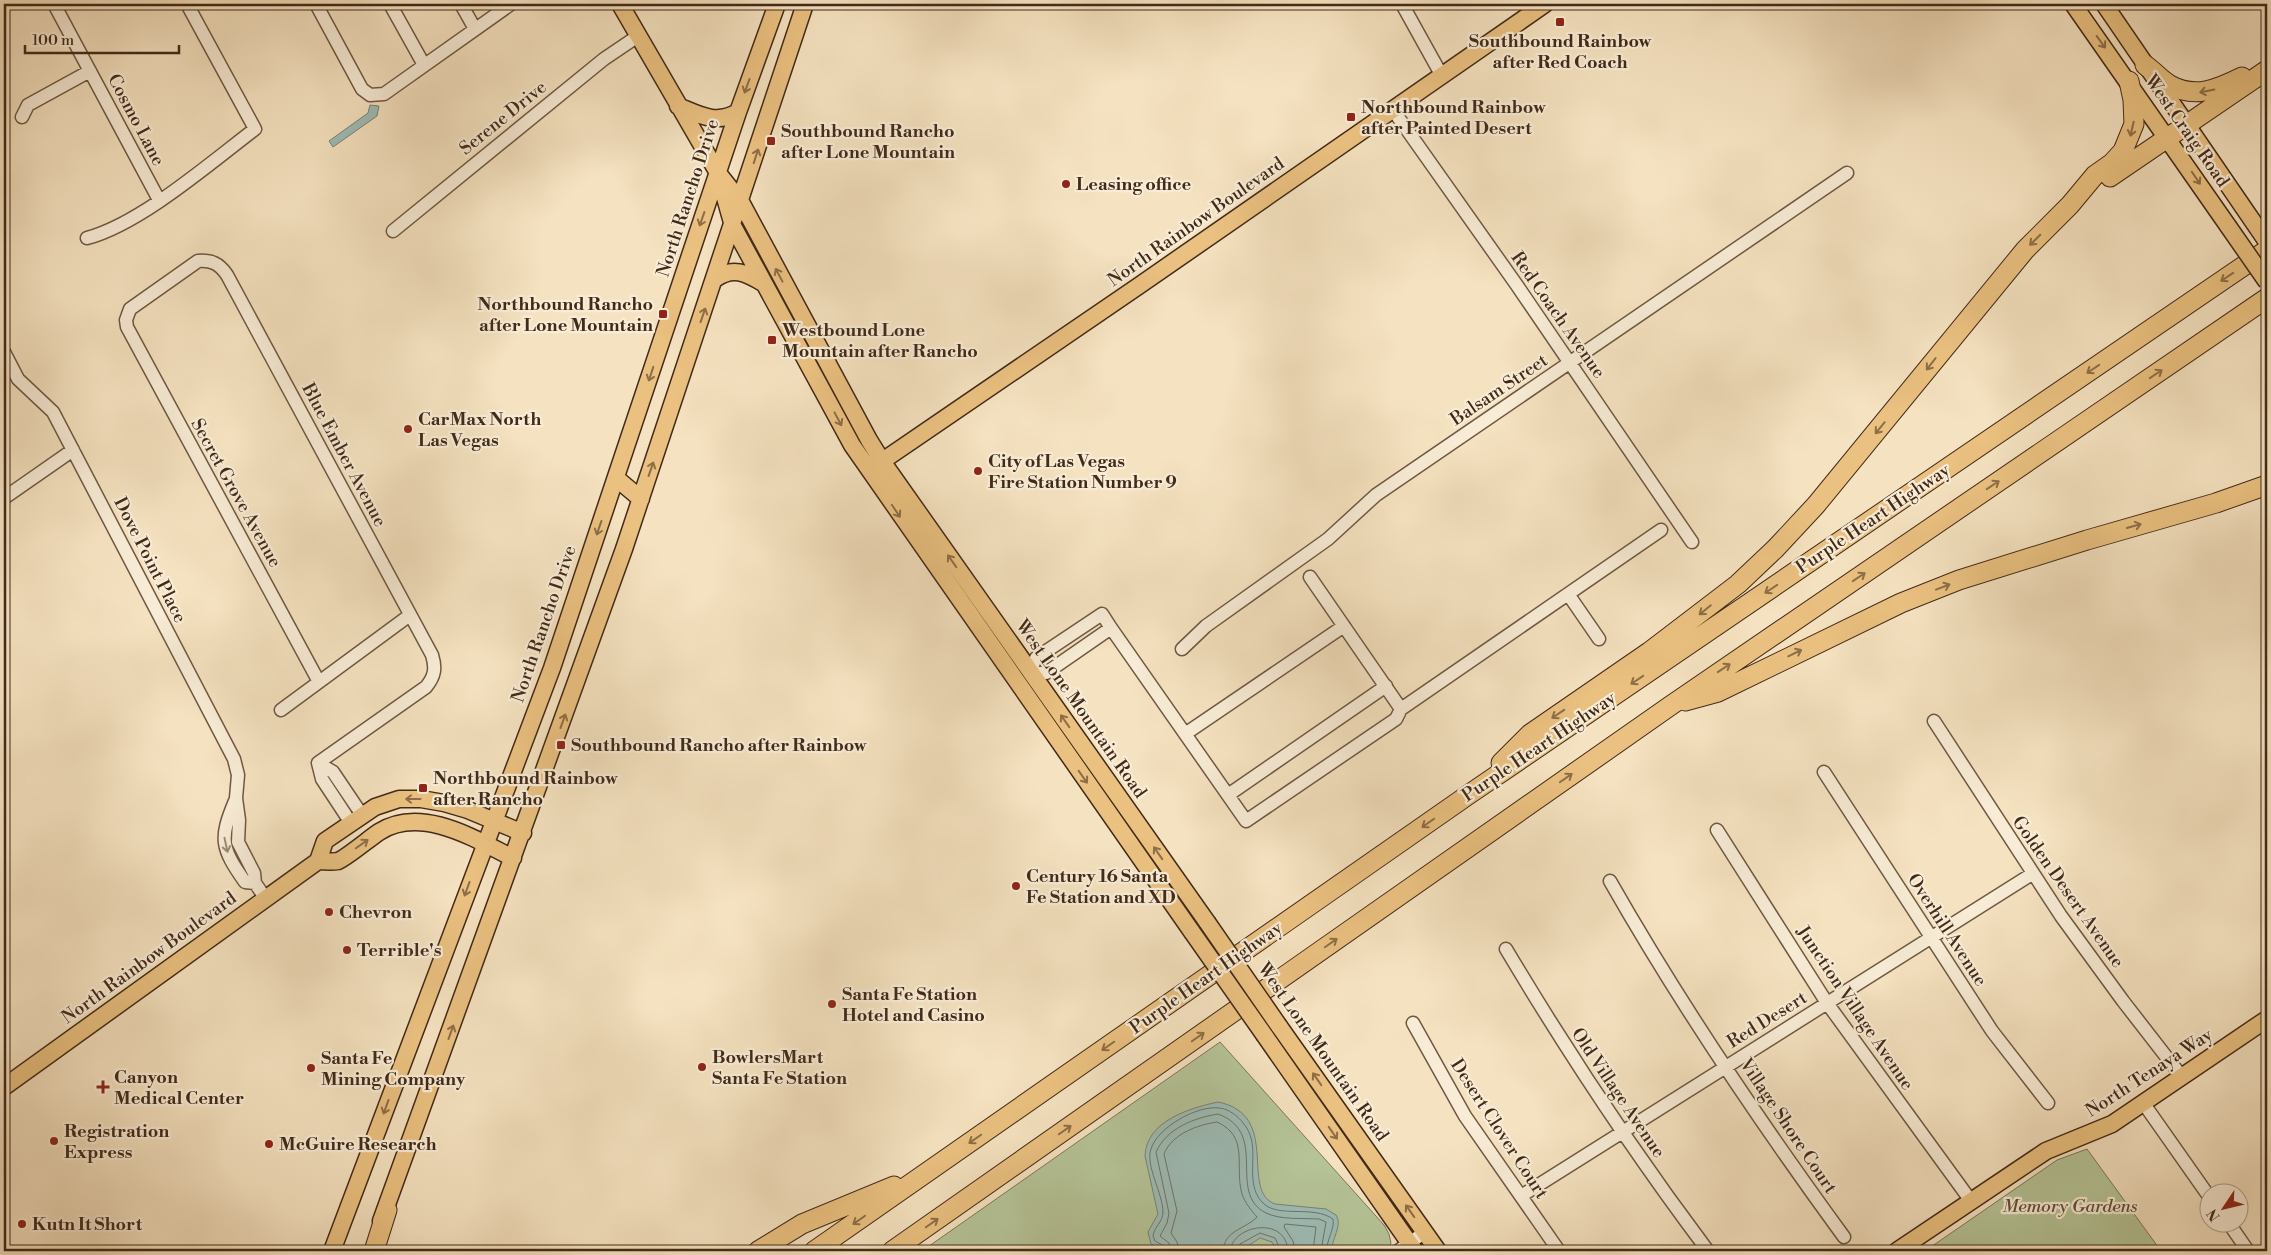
<svg xmlns="http://www.w3.org/2000/svg" width="2271" height="1255" viewBox="0 0 2271 1255" font-family="'Libre Bodoni',serif">
	<style>
		.green { fill: #b5c497; stroke: #7c7758 }
		.water { fill: #9dbdb6; stroke: #798277 }
		.lines { fill: none; stroke-linecap: round; stroke-linejoin: round }
		.shore { stroke: #707468; stroke-width: 1 }
		.minor-casing { stroke: #6f5843; stroke-width: 15 }
		.major-casing { stroke: #422a19; stroke-width: 19 }
		.highway-casing { stroke: #422a19; stroke-width: 21 }
		.minor { stroke: #f8ecd6; stroke-width: 12 }
		.major { stroke: #eac180; stroke-width: 16 }
		.highway { stroke: #eac180; stroke-width: 19 }
		.major-bridge-casing { stroke: #422a19; stroke-width: 19; stroke-linecap: butt }
		.major-bridge { stroke: #eac180; stroke-width: 16 }
		.oneway { stroke: #8e6e47 }
		.oneway2 { stroke: #9d8b78 }
		.poi-dot { fill: #8f2418; stroke: #f8ecd6; stroke-width: 2 }
		.labels { text-anchor: middle; dominant-baseline: central; stroke-width: 4.5; stroke-linejoin: round; paint-order: stroke }
		.poi-label { font-size: 18px; font-weight: bold; fill: #422a19; stroke: #f8ecd6; text-anchor: start }
		.street-label { font-size: 18px; fill: #422a19; stroke: #f8ecd6 }
		.park-label { font-size: 18px; font-style: italic; fill: #5f5038; stroke: #f8ecd6 }
	</style>
	<rect width="100%" height="100%" fill="#f5e2c0"/>
	<filter id="stains"><feTurbulence type="fractalNoise" baseFrequency=".004" numOctaves="4"/><feColorMatrix values="0 0 0 0 .2 0 0 0 0 .09 0 0 0 0 .02 0 0 0 .5 -.17"/></filter>
	<radialGradient id="worn" r=".72"><stop offset=".6" stop-color="#630" stop-opacity="0"/><stop offset="1" stop-color="#630" stop-opacity=".3"/></radialGradient>
	<path class="green" d="M1220,1042L1384,1225L1389,1234L1391,1243L1387,1250L1151,1251L1147,1247L1140,1251H922Z
		M2087,1149L2161,1251H1925L2057,1160Z"/>
	<path class="water" d="M370,105L379,106L377,116L333,147L329,141L368,113Z
		M1218,1102C1282,1115 1239,1191 1275,1204L1326,1209L1336,1215C1343,1226 1331,1239 1332,1251H1277L1272,1242L1260,1238L1240,1251H1167L1151,1244L1148,1232L1158,1214L1145,1156C1146,1121 1190,1108 1218,1102Z"/>
	<g class="lines">
		<path class="shore" d="M1165,1251L1164,1246L1155,1241L1153,1236C1154,1227 1163,1222 1163,1212C1163,1194 1145,1165 1151,1149C1157,1128 1197,1105 1219,1108C1233,1109 1248,1125 1251,1138C1257,1158 1245,1187 1264,1204C1280,1218 1313,1205 1333,1219C1335,1229 1326,1240 1327,1251
			M1171,1251L1169,1243L1160,1236L1167,1223L1169,1213L1156,1152C1167,1128 1194,1118 1218,1114C1270,1133 1226,1193 1266,1213C1280,1220 1303,1218 1319,1219L1326,1222L1321,1251
			M1179,1251L1177,1242L1171,1233L1177,1211L1164,1154C1172,1134 1197,1125 1217,1122C1250,1137 1234,1166 1242,1194C1245,1203 1251,1210 1257,1217C1246,1229 1224,1230 1223,1251
			M1230,1251C1232,1225 1286,1215 1288,1251
			M1237,1251L1240,1244L1260,1233L1275,1238L1281,1251
			M1295,1251L1293,1241L1284,1227L1285,1224L1316,1227L1313,1251"/>
		<g class="minor-casing">
			<path id="minor" d="M54,4L159,200
				M316,4L362,89L370,95L384,94L511,4
				M390,4L424,65
				M461,4L475,29
				M1402,4L1442,76
				M1393,110L1516,284L1692,542
				M22,117L28,105L90,71
				M393,231L604,59L638,36
				M87,238C140,224 209,164 255,129L187,4
				M4,352L18,379L53,412L234,759L238,775L236,798L239,820L238,842L254,873L255,883L266,899
				M4,498L73,450
				M1310,577L1401,709
				M1568,594L1599,639
				M1111,628L1046,673L1030,672L1036,658L1102,614L1111,628L1246,821L1396,719L1401,709L1661,530
				M1182,649L1206,626L1328,539L1376,495L1847,173
				M281,710L410,615
				M1934,721L2061,916L2123,1001L2182,1077
				M1185,734L1344,626
				M318,763L426,687C435,676 436,668 432,655L227,275C219,263 211,260 198,261L130,309L126,320L127,327L319,682
				M318,763L333,772L362,815
				M318,763L322,779L351,823
				M1824,772L1992,1031L2048,1103
				M1228,795L1386,686
				M235,801C219,839 221,848 245,882L255,883
				M1717,830L1827,1003L1971,1201
				M1610,881C1680,1004 1760,1122 1844,1237
				M1506,949C1568,1053 1635,1154 1708,1251
				M1413,1023L1465,1116L1559,1251
				M2144,1104L2208,1195
				M1521,1196L2032,874
				M2228,1222L2248,1251
				M1398,1251L1425,1232"/>
		</g>
		<g class="major-casing">
			<path id="major" d="M620,4L718,173L741,202L869,440L882,461L1207,922
				M2073,4L2228,226
				M2104,4L2267,242
				M678,106C700,115 716,125 738,112
				M720,180L733,226L852,445L1192,932
				M715,279C733,266 746,273 763,283
				M875,466L1140,285L1545,4
				M616,478L641,499
				M318,861L325,841L375,807L399,799H421L444,803L468,810L523,833
				M1279,1026L1438,1251
				M1265,1036L1415,1251
				M4,1087L318,861C324,861 332,862 338,861C346,858 370,838 379,832C421,805 475,839 513,858
				M381,1221L624,549L805,4
				M332,1251L552,668L738,112L777,4
				M1897,1251L2046,1151L2112,1124L2267,1019"/>
		</g>
		<g class="highway-casing">
			<path id="highway" d="M2145,65C2154,71 2161,80 2170,85C2195,99 2218,89 2242,77
				M2110,177L2267,70
				M1685,701L1718,692L1901,603L1959,580L2087,540L2216,503L2267,485
				M1501,763L1530,734L1649,652L1738,584L1775,549L1816,505L2025,250L2070,205L2095,175L2112,163L2123,151L2134,124L2133,100L2129,81
				M374,1251L387,1210
				M758,1251L802,1224L894,1186
				M814,1251L1468,795L2267,250
				M892,1251L1670,706L2267,298"/>
		</g>
		<use href="#minor" class="minor"/>
		<use href="#major" class="major"/>
		<use href="#highway" class="highway"/>
		<g class="major-bridge-casing">
			<path id="major-bridge" d="M2228,226L2267,282
				M1207,922L1279,1026
				M1192,932L1265,1036"/>
		</g>
		<use href="#major-bridge" class="major-bridge"/>
	</g>
	<defs><path id="oneway-shaft" d="M-6 0H5M1.5-3L5.5 0L1.5 3" fill="none" stroke-width="1.6" stroke-linecap="round" stroke-linejoin="round" transform="scale(1.25)"/></defs>
	<g class="oneway">
		<use href="#oneway-shaft" transform="translate(2101 42) rotate(54)"/>
		<use href="#oneway-shaft" transform="translate(747 86) rotate(110)"/>
		<use href="#oneway-shaft" transform="translate(2207 91) rotate(169)"/>
		<use href="#oneway-shaft" transform="translate(2132 129) rotate(103)"/>
		<use href="#oneway-shaft" transform="translate(756 156) rotate(-72)"/>
		<use href="#oneway-shaft" transform="translate(2196 178) rotate(56)"/>
		<use href="#oneway-shaft" transform="translate(702 219) rotate(109)"/>
		<use href="#oneway-shaft" transform="translate(2035 240) rotate(135)"/>
		<use href="#oneway-shaft" transform="translate(779 275) rotate(-118)"/>
		<use href="#oneway-shaft" transform="translate(2227 277) rotate(146)"/>
		<use href="#oneway-shaft" transform="translate(703 315) rotate(-71)"/>
		<use href="#oneway-shaft" transform="translate(1931 364) rotate(128)"/>
		<use href="#oneway-shaft" transform="translate(2093 369) rotate(146)"/>
		<use href="#oneway-shaft" transform="translate(651 374) rotate(108)"/>
		<use href="#oneway-shaft" transform="translate(2156 374) rotate(-34)"/>
		<use href="#oneway-shaft" transform="translate(838 419) rotate(62)"/>
		<use href="#oneway-shaft" transform="translate(1880 428) rotate(129)"/>
		<use href="#oneway-shaft" transform="translate(651 469) rotate(-71)"/>
		<use href="#oneway-shaft" transform="translate(1993 485) rotate(-34)"/>
		<use href="#oneway-shaft" transform="translate(896 511) rotate(56)"/>
		<use href="#oneway-shaft" transform="translate(2134 526) rotate(-16)"/>
		<use href="#oneway-shaft" transform="translate(599 528) rotate(109)"/>
		<use href="#oneway-shaft" transform="translate(952 561) rotate(-125)"/>
		<use href="#oneway-shaft" transform="translate(1859 577) rotate(-34)"/>
		<use href="#oneway-shaft" transform="translate(1943 587) rotate(-21)"/>
		<use href="#oneway-shaft" transform="translate(1771 589) rotate(146)"/>
		<use href="#oneway-shaft" transform="translate(1705 610) rotate(141)"/>
		<use href="#oneway-shaft" transform="translate(1795 653) rotate(-26)"/>
		<use href="#oneway-shaft" transform="translate(1724 668) rotate(-34)"/>
		<use href="#oneway-shaft" transform="translate(1637 680) rotate(146)"/>
		<use href="#oneway-shaft" transform="translate(1558 714) rotate(146)"/>
		<use href="#oneway-shaft" transform="translate(563 721) rotate(-70)"/>
		<use href="#oneway-shaft" transform="translate(1065 721) rotate(-125)"/>
		<use href="#oneway-shaft" transform="translate(1083 777) rotate(55)"/>
		<use href="#oneway-shaft" transform="translate(1566 778) rotate(-35)"/>
		<use href="#oneway-shaft" transform="translate(413 799) rotate(180)"/>
		<use href="#oneway-shaft" transform="translate(1428 823) rotate(145)"/>
		<use href="#oneway-shaft" transform="translate(362 844) rotate(-35)"/>
		<use href="#oneway-shaft" transform="translate(1158 853) rotate(-125)"/>
		<use href="#oneway-shaft" transform="translate(467 889) rotate(110)"/>
		<use href="#oneway-shaft" transform="translate(1331 943) rotate(-35)"/>
		<use href="#oneway-shaft" transform="translate(451 1032) rotate(-70)"/>
		<use href="#oneway-shaft" transform="translate(1198 1037) rotate(-35)"/>
		<use href="#oneway-shaft" transform="translate(1108 1046) rotate(145)"/>
		<use href="#oneway-shaft" transform="translate(1317 1079) rotate(-125)"/>
		<use href="#oneway-shaft" transform="translate(386 1107) rotate(110)"/>
		<use href="#oneway-shaft" transform="translate(1065 1130) rotate(-35)"/>
		<use href="#oneway-shaft" transform="translate(1333 1133) rotate(55)"/>
		<use href="#oneway-shaft" transform="translate(975 1139) rotate(145)"/>
		<use href="#oneway-shaft" transform="translate(1410 1211) rotate(-125)"/>
		<use href="#oneway-shaft" transform="translate(859 1220) rotate(145)"/>
		<use href="#oneway-shaft" transform="translate(932 1223) rotate(-35)"/>
	</g>
	<use class="oneway2" href="#oneway-shaft" transform="translate(226 845) rotate(78)"/>
	<g class="poi-dot">
		<rect x="1555" y="17" width="10" height="10" rx="2.5"/>
		<rect x="1346" y="112" width="10" height="10" rx="2.5"/>
		<rect x="766" y="136" width="10" height="10" rx="2.5"/>
		<circle cx="1066" cy="184" r="5"/>
		<rect x="658" y="309" width="10" height="10" rx="2.5"/>
		<rect x="767" y="335" width="10" height="10" rx="2.5"/>
		<circle cx="408" cy="429" r="5"/>
		<circle cx="978" cy="471" r="5"/>
		<rect x="556" y="740" width="10" height="10" rx="2.5"/>
		<rect x="418" y="783" width="10" height="10" rx="2.5"/>
		<circle cx="1016" cy="886" r="5"/>
		<circle cx="329" cy="912" r="5"/>
		<circle cx="347" cy="950" r="5"/>
		<circle cx="832" cy="1004" r="5"/>
		<circle cx="702" cy="1067" r="5"/>
		<circle cx="311" cy="1068" r="5"/>
		<path d="M100.5 1079.5h5v5h5v5h-5v5h-5v-5h-5v-5h5z"/>
		<circle cx="54" cy="1141" r="5"/>
		<circle cx="269" cy="1144" r="5"/>
		<circle cx="22" cy="1224" r="5"/>
	</g>
	<g class="labels">
		<g class="poi-label">
			<text x="1560" y="41" text-anchor="middle">Southbound Rainbow<tspan x="1560" dy="21">after Red Coach</tspan></text>
			<text x="1361" y="107">Northbound Rainbow<tspan x="1361" dy="21">after Painted Desert</tspan></text>
			<text x="781" y="131">Southbound Rancho<tspan x="781" dy="21">after Lone Mountain</tspan></text>
			<text x="1076" y="184">Leasing office</text>
			<text x="653" y="304" text-anchor="end">Northbound Rancho<tspan x="653" dy="21">after Lone Mountain</tspan></text>
			<text x="782" y="330">Westbound Lone<tspan x="782" dy="21">Mountain after Rancho</tspan></text>
			<text x="418" y="419">CarMax North<tspan x="418" dy="21">Las Vegas</tspan></text>
			<text x="988" y="461">City of Las Vegas<tspan x="988" dy="21">Fire Station Number 9</tspan></text>
			<text x="571" y="745">Southbound Rancho after Rainbow</text>
			<text x="433" y="778">Northbound Rainbow<tspan x="433" dy="21">after Rancho</tspan></text>
			<text x="1026" y="876">Century 16 Santa<tspan x="1026" dy="21">Fe Station and XD</tspan></text>
			<text x="339" y="912">Chevron</text>
			<text x="357" y="950">Terrible's</text>
			<text x="842" y="994">Santa Fe Station<tspan x="842" dy="21">Hotel and Casino</tspan></text>
			<text x="712" y="1057">BowlersMart<tspan x="712" dy="21">Santa Fe Station</tspan></text>
			<text x="321" y="1058">Santa Fe<tspan x="321" dy="21">Mining Company</tspan></text>
			<text x="114" y="1077">Canyon<tspan x="114" dy="21">Medical Center</tspan></text>
			<text x="64" y="1131">Registration<tspan x="64" dy="21">Express</tspan></text>
			<text x="279" y="1144">McGuire Research</text>
			<text x="32" y="1224">Kutn It Short</text>
		</g>
		<g class="street-label">
			<text transform="translate(503 118) rotate(-39)">Serene Drive</text>
			<text transform="translate(136 120) rotate(62)">Cosmo Lane</text>
			<text transform="translate(2187 131) rotate(55)">West Craig Road</text>
			<text transform="translate(688 198) rotate(-72)">North Rancho Drive</text>
			<text transform="translate(1196 222) rotate(-35)">North Rainbow Boulevard</text>
			<text transform="translate(1558 315) rotate(55)">Red Coach Avenue</text>
			<text transform="translate(1499 390) rotate(-34)">Balsam Street</text>
			<text transform="translate(344 455) rotate(62)">Blue Ember Avenue</text>
			<text transform="translate(236 493) rotate(61)">Secret Grove Avenue</text>
			<text transform="translate(1873 519) rotate(-34)">Purple Heart Highway</text>
			<text transform="translate(150 560) rotate(63)">Dove Point Place</text>
			<text transform="translate(544 624) rotate(-71)">North Rancho Drive</text>
			<text transform="translate(1081 709) rotate(55)">West Lone Mountain Road</text>
			<text transform="translate(1539 747) rotate(-34)">Purple Heart Highway</text>
			<text transform="translate(2068 892) rotate(55)">Golden Desert Avenue</text>
			<text transform="translate(1947 930) rotate(57)">Overhill Avenue</text>
			<text transform="translate(149 958) rotate(-36)">North Rainbow Boulevard</text>
			<text transform="translate(1206 978) rotate(-35)">Purple Heart Highway</text>
			<text transform="translate(1855 1008) rotate(56)">Junction Village Avenue</text>
			<text transform="translate(1767 1020) rotate(-32)">Red Desert</text>
			<text transform="translate(1323 1052) rotate(55)">West Lone Mountain Road</text>
			<text transform="translate(2149 1073) rotate(-33)">North Tenaya Way</text>
			<text transform="translate(1618 1093) rotate(56)">Old Village Avenue</text>
			<text transform="translate(1788 1126) rotate(56)">Village Shore Court</text>
			<text transform="translate(1499 1129) rotate(57)">Desert Clover Court</text>
		</g>
		<g class="park-label">
			<text x="2070" y="1206">Memory Gardens</text>
		</g>
	</g>
	<rect width="2271" height="1255" fill="none" stroke="#f5e2c0" stroke-width="20"/>
	<rect x="5" y="5" width="2261" height="1245" fill="none" stroke="#422a19" stroke-width="2.5"/>
	<rect x="10" y="10" width="2251" height="1235" fill="none" stroke="#422a19"/>
	<g transform="translate(2224 1208) rotate(235)"><circle r="24" fill="#f8ecd6" stroke="#af9e8a"/>
	<path d="M0-4L9 19L0 12L-9 19Z" fill="#8f2418"/>
	<text y="-8" font-size="14" font-weight="bold" text-anchor="middle" fill="#422a19">N</text>
	</g>
	<path d="M25 45v8h154v-8" fill="none" stroke="#422a19" stroke-width="2.5"/>
	<text x="32" y="45" font-size="15" fill="#422a19" stroke="#f8ecd6" stroke-width="4" paint-order="stroke">100 m</text>
	<rect width="100%" height="100%" filter="url(#stains)"/>
	<rect width="100%" height="100%" fill="url(#worn)"/>
</svg>
